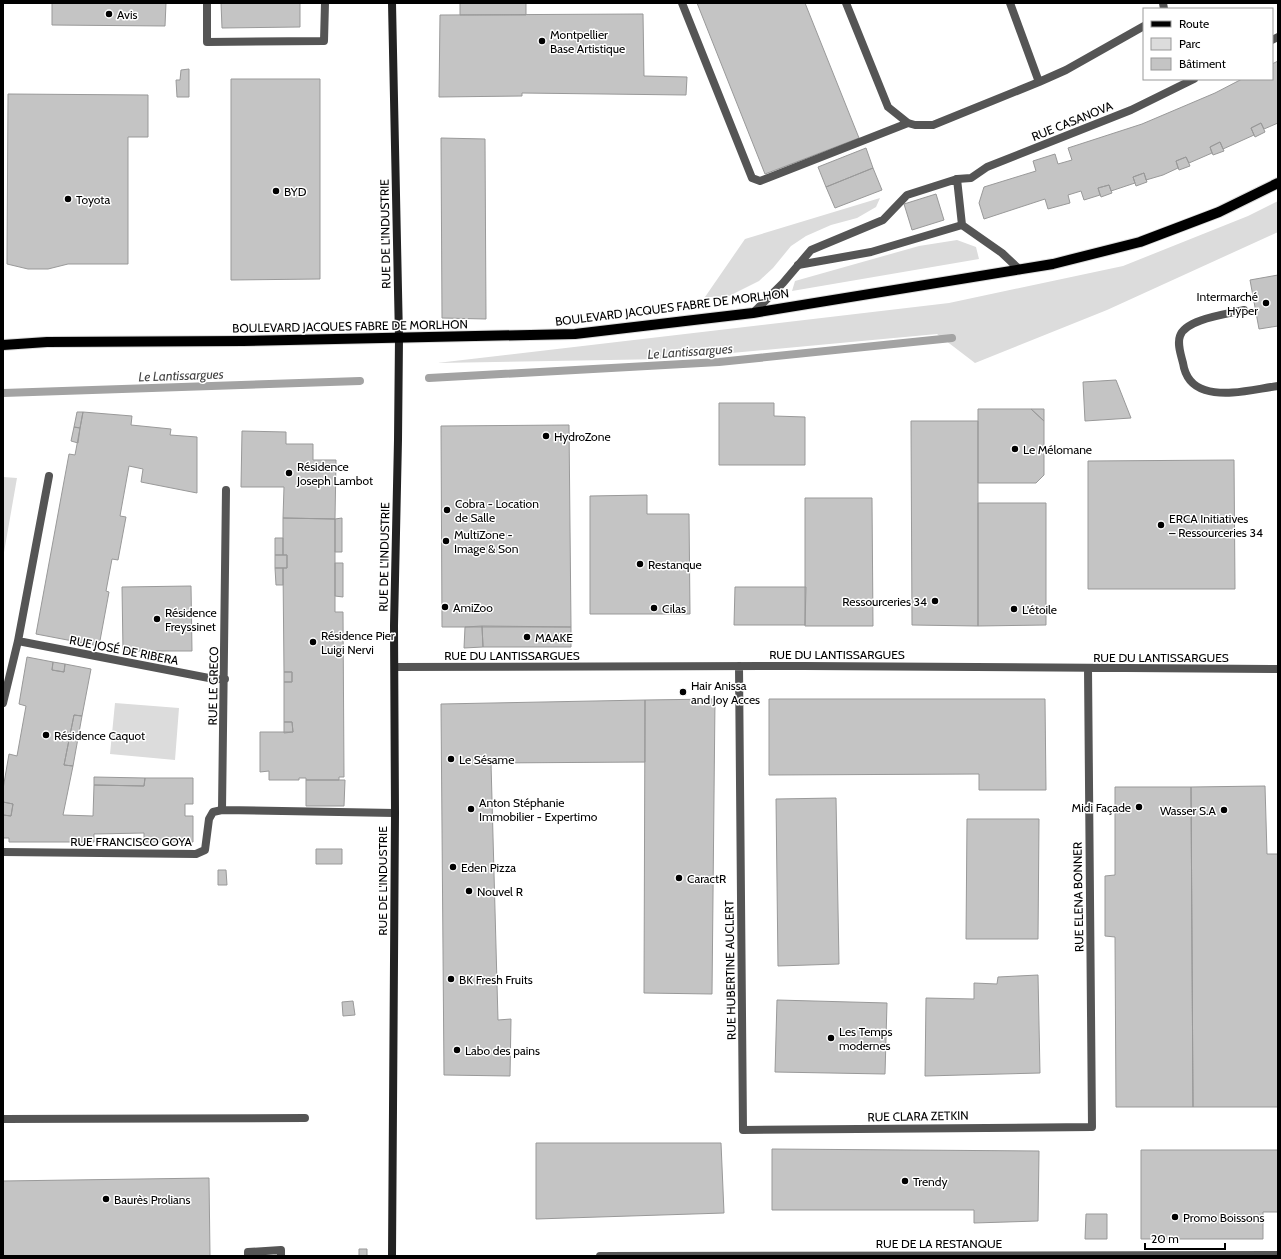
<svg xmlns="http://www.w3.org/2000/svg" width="1281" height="1259" viewBox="0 0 1281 1259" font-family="Cabin,sans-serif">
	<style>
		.green { fill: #dcdcdc }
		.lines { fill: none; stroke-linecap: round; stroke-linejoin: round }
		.stream { stroke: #a3a3a3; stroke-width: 8 }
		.building { fill: #c4c4c4; stroke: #999 }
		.primary-casing { stroke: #dbdbdb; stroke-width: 12 }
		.lane { stroke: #555; stroke-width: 8 }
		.street { stroke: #555; stroke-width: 8 }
		.secondary { stroke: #222; stroke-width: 8 }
		.primary { stroke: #000; stroke-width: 10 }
		.poi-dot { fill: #000; stroke: #fff; stroke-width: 1.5 }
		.labels { text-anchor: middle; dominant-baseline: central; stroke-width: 3; stroke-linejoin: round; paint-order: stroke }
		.poi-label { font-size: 12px; fill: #000; stroke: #fff; text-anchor: start }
		.street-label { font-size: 12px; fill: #000; stroke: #fff }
		.water-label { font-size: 13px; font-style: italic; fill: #444; stroke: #fff }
	</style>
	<rect width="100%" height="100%" fill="#fff"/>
	<path class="green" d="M880,198L876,207L857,218L831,225L806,236L791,246L773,268L759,281L727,297H705L745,239Z
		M1278,201V232L1107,310L975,363L937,334L666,359L437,363L949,303L1123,266L1248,216Z
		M957,240L976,247L979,259L792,291L795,281L919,246Z
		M3,477L17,478L3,558Z
		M115,703L179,708L175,760L110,754Z"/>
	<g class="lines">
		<path class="stream" d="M429,378L719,362L952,338
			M3,393L360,381"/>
	</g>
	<path class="building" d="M52,3H166L165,26L52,25Z
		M221,3H300V27L222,28Z
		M460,3H526V15H460Z
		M697,3H805L859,138L765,174Z
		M643,14L644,76L687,77L686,95L522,93V96L439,97L440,15Z
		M1278,61V123L1264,129L1261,123L1251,128L1254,135L1223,149L1220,142L1210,147L1212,153L1189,163L1186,157L1176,161L1178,168L1163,175L1146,180L1144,173L1133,177L1135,183L1111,191L1109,185L1098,188L1100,195L1084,200L1081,191L1068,195L1070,203L1048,209L1045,199L984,219L979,203L984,187L1036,171L1033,161L1055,154L1058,164L1072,160L1068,148L1142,124L1215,93L1242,79H1272V64Z
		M189,69V97H177L176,80H180L181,70Z
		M231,79H320V279L231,280Z
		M8,94L148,95V137H128V264H68L48,269H28L7,264Z
		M1261,123L1265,132L1255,137L1251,128Z
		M441,138L485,139L486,319L442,318Z
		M1220,142L1224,151L1213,155L1210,147Z
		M866,148L873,168L826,187L818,167Z
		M1186,157L1190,166L1179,170L1176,161Z
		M873,168L882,190L835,208L826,187Z
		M1144,173L1147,182L1136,186L1133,177Z
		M1109,185L1112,193L1101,197L1098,188Z
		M936,194L944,220L912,230L904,204Z
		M1278,275V326L1259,329L1250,280Z
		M1116,380L1131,418L1085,421L1083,382Z
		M719,403H774V416L805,417V465H719Z
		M978,409H1031L1044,421V475L1036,483H978Z
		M1031,409H1044V421Z
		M77,412H83L80,428L74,427Z
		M83,412L132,416L131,425L171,429L170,435L197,437V493L141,482L143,469L129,466L120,516L126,517L118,560L112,559L106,591L109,592L99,646L36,634L69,454L75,455Z
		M911,421H978V626L912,625Z
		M569,425L571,627H442L441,426Z
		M74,427L80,428L78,443L71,441Z
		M242,431L286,432V444H313V460H336L335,519L283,518L284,487H241Z
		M1234,460L1235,589H1088V461Z
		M647,495V514H689L690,614H590V496Z
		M805,498H872L873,626H805Z
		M978,503H1046V625L978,626Z
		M283,518L335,519V612H343L344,777H339V780H306V778H299V780H269V771L260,772V732H293L292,722H284V682H292V672H284L283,568H287V555H283Z
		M342,518V552H335V519Z
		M275,538H283V555H275Z
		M275,555H287V568H275Z
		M335,563H343V597L335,596Z
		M275,568H283V585H276Z
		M191,586L192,651H123L122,587Z
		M735,587H806L805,625H734Z
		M482,626L571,627V647H483Z
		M482,626L483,647L464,648L465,627Z
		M27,657L53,662L52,670L64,672L65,664L91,669L82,716L74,715L64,765L73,766L63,815L93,816L94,785L144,786L145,778H193V804H185V816H193V842H144V833L94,834V842H9V838H3V815L11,816L13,804L3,802V789L9,754L17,756L26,706L19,704Z
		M53,662L65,664L64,672L52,670Z
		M284,672H292V682H284Z
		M715,699L712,994L644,993L645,700Z
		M769,699H1045L1046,790H979V774L769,775Z
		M645,700V762L491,763L498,1020L511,1019L510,1076L444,1075L441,704Z
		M74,715L82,716L73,766L64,765Z
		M284,722H292L293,732L284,733Z
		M94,777L145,778L144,786L94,785Z
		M306,780H345L344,806H306Z
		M1265,786L1267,854H1278V1107H1193L1191,787Z
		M1115,787H1191L1193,1107H1116L1115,937L1105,936V876L1115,875Z
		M836,798L839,964L778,966L776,799Z
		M3,802L13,804L11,816L3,815Z
		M967,819H1039L1038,939H966Z
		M316,849H342V864H316Z
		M218,870H226L227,885H218Z
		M1038,975L1040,1073L925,1076L926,998L974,999V983L997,984L998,977Z
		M777,1000L887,1003L885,1074L775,1072Z
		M353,1001L355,1015L343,1016L342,1002Z
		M536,1143H721L724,1213L536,1219Z
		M772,1149L1039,1151L1038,1221L974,1223V1210H772Z
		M1141,1150H1278V1212H1263V1239H1141Z
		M209,1178L210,1256H3V1181Z
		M1086,1214H1107V1239H1085Z
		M359,1249H367V1256H359Z"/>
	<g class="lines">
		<g class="primary-casing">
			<path id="primary" d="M3,345L47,342L243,341L575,334L753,313L1053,264L1140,242L1219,212L1278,183"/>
		</g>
		<path class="lane" d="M207,3V42L324,41L325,3
			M682,3L752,178L760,181L908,123
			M846,3L888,107L908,123L915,125H933L1039,82
			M1010,3L1039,82L1066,70L1144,26
			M1163,3L1164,9
			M1272,40L1278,37
			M957,179L971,178L987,167L1131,110L1194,79
			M798,265L871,252L962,225
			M1244,310C1228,314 1185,319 1180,336C1177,344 1181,355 1183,363C1185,376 1192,386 1205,390C1227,397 1255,389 1278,386
			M3,1119L305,1118
			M248,1256V1252L281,1250V1256"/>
		<path class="street" d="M753,313L783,283L811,250L883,220L907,195L957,179L962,225L1002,253L1020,270
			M18,641L214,679H225
			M739,666L743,1130L1092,1127L1088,668
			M395,667L805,666L1278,669
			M3,703L18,641L49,476
			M222,810L226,490
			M3,852L196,854L205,850L209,819L213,812L222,810L395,813
			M600,1256L1278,1255"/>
		<path class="secondary" d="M392,3L399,338L398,440L394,626L395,813L392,1256"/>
		<use href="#primary" class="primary"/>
	</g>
	<g class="poi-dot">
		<circle cx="109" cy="14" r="4"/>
		<circle cx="542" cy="41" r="4"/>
		<circle cx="276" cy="191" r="4"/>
		<circle cx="68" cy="199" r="4"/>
		<circle cx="1266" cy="303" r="4"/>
		<circle cx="546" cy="436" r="4"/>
		<circle cx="1015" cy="449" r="4"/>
		<circle cx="289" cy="473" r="4"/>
		<circle cx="447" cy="510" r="4"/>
		<circle cx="1161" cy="525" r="4"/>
		<circle cx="446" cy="541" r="4"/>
		<circle cx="640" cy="564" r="4"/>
		<circle cx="935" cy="601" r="4"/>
		<circle cx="445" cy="607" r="4"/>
		<circle cx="654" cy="608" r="4"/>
		<circle cx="1014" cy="609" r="4"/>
		<circle cx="157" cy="619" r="4"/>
		<circle cx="527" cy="637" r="4"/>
		<circle cx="313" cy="642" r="4"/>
		<circle cx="683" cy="692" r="4"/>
		<circle cx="46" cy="735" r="4"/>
		<circle cx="451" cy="759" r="4"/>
		<circle cx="1139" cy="807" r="4"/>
		<circle cx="471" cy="809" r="4"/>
		<circle cx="1224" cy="810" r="4"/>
		<circle cx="453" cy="867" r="4"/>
		<circle cx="679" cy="878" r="4"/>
		<circle cx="469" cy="891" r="4"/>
		<circle cx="451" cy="979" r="4"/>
		<circle cx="831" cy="1038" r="4"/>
		<circle cx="457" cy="1050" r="4"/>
		<circle cx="905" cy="1181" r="4"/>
		<circle cx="106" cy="1199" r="4"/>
		<circle cx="1175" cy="1217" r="4"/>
	</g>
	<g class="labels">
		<g class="poi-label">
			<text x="117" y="14">Avis</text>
			<text x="550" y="34">Montpellier<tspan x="550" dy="14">Base Artistique</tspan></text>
			<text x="284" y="191">BYD</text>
			<text x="76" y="199">Toyota</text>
			<text x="1258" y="296" text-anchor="end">Intermarché<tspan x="1258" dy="14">Hyper</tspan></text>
			<text x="554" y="436">HydroZone</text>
			<text x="1023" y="449">Le Mélomane</text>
			<text x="297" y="466">Résidence<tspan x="297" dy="14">Joseph Lambot</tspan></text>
			<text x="455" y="503">Cobra - Location<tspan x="455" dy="14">de Salle</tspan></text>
			<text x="1169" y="518">ERCA Initiatives<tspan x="1169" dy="14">– Ressourceries 34</tspan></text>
			<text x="454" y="534">MultiZone -<tspan x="454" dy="14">Image &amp; Son</tspan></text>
			<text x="648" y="564">Restanque</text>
			<text x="927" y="601" text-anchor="end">Ressourceries 34</text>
			<text x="453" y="607">AmiZoo</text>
			<text x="662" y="608">Cilas</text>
			<text x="1022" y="609">L'étoile</text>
			<text x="165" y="612">Résidence<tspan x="165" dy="14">Freyssinet</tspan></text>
			<text x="321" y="635">Résidence Pier<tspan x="321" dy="14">Luigi Nervi</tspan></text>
			<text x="535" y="637">MAAKE</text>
			<text x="691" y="685">Hair Anissa<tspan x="691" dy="14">and Joy Acces</tspan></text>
			<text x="54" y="735">Résidence Caquot</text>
			<text x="459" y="759">Le Sésame</text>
			<text x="479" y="802">Anton Stéphanie<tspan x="479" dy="14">Immobilier - Expertimo</tspan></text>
			<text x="1131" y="807" text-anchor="end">Midi Façade</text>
			<text x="1216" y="810" text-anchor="end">Wasser S.A</text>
			<text x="461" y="867">Eden Pizza</text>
			<text x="687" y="878">CaractR</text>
			<text x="477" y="891">Nouvel R</text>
			<text x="459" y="979">BK Fresh Fruits</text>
			<text x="839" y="1031">Les Temps<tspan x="839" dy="14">modernes</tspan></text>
			<text x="465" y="1050">Labo des pains</text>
			<text x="913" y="1181">Trendy</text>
			<text x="114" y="1199">Baurès Prolians</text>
			<text x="1183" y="1217">Promo Boissons</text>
		</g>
		<g class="street-label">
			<text transform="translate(1072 121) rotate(-22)">RUE CASANOVA</text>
			<text transform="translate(385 234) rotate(-91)">RUE DE L'INDUSTRIE</text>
			<text transform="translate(672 307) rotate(-7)">BOULEVARD JACQUES FABRE DE MORLHON</text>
			<text transform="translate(350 326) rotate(-1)">BOULEVARD JACQUES FABRE DE MORLHON</text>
			<text transform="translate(384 557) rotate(-89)">RUE DE L'INDUSTRIE</text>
			<text transform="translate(124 650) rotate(11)">RUE JOSÉ DE RIBERA</text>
			<text x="837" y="654">RUE DU LANTISSARGUES</text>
			<text x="512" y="655">RUE DU LANTISSARGUES</text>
			<text x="1161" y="657">RUE DU LANTISSARGUES</text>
			<text transform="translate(213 686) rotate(-89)">RUE LE GRECO</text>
			<text x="131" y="841">RUE FRANCISCO GOYA</text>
			<text transform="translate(382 881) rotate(-90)">RUE DE L'INDUSTRIE</text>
			<text transform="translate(1078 897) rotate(-91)">RUE ELENA BONNER</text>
			<text transform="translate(730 970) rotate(-91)">RUE HUBERTINE AUCLERT</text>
			<text transform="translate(918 1116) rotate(-1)">RUE CLARA ZETKIN</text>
			<text x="939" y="1243">RUE DE LA RESTANQUE</text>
		</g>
		<g class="water-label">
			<text transform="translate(690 351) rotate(-4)">Le Lantissargues</text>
			<text transform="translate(181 375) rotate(-2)">Le Lantissargues</text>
		</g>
	</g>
	<rect width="1281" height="1259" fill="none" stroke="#000000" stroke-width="8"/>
	<rect x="1143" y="8" width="130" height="72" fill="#ffffff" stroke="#999999"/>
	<rect x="1151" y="21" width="20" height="6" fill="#000000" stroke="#999999"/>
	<text x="1179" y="28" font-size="12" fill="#000000">Route</text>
	<rect x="1151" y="38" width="20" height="12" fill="#dcdcdc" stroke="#999999"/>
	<text x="1179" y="48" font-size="12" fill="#000000">Parc</text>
	<rect x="1151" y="58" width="20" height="12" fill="#c4c4c4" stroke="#999999"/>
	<text x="1179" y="68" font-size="12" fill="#000000">Bâtiment</text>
	<path d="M1145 1243v6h80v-6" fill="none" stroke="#000000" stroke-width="2"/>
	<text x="1151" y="1243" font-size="12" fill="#000000" stroke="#ffffff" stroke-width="3" paint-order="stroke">20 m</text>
</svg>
